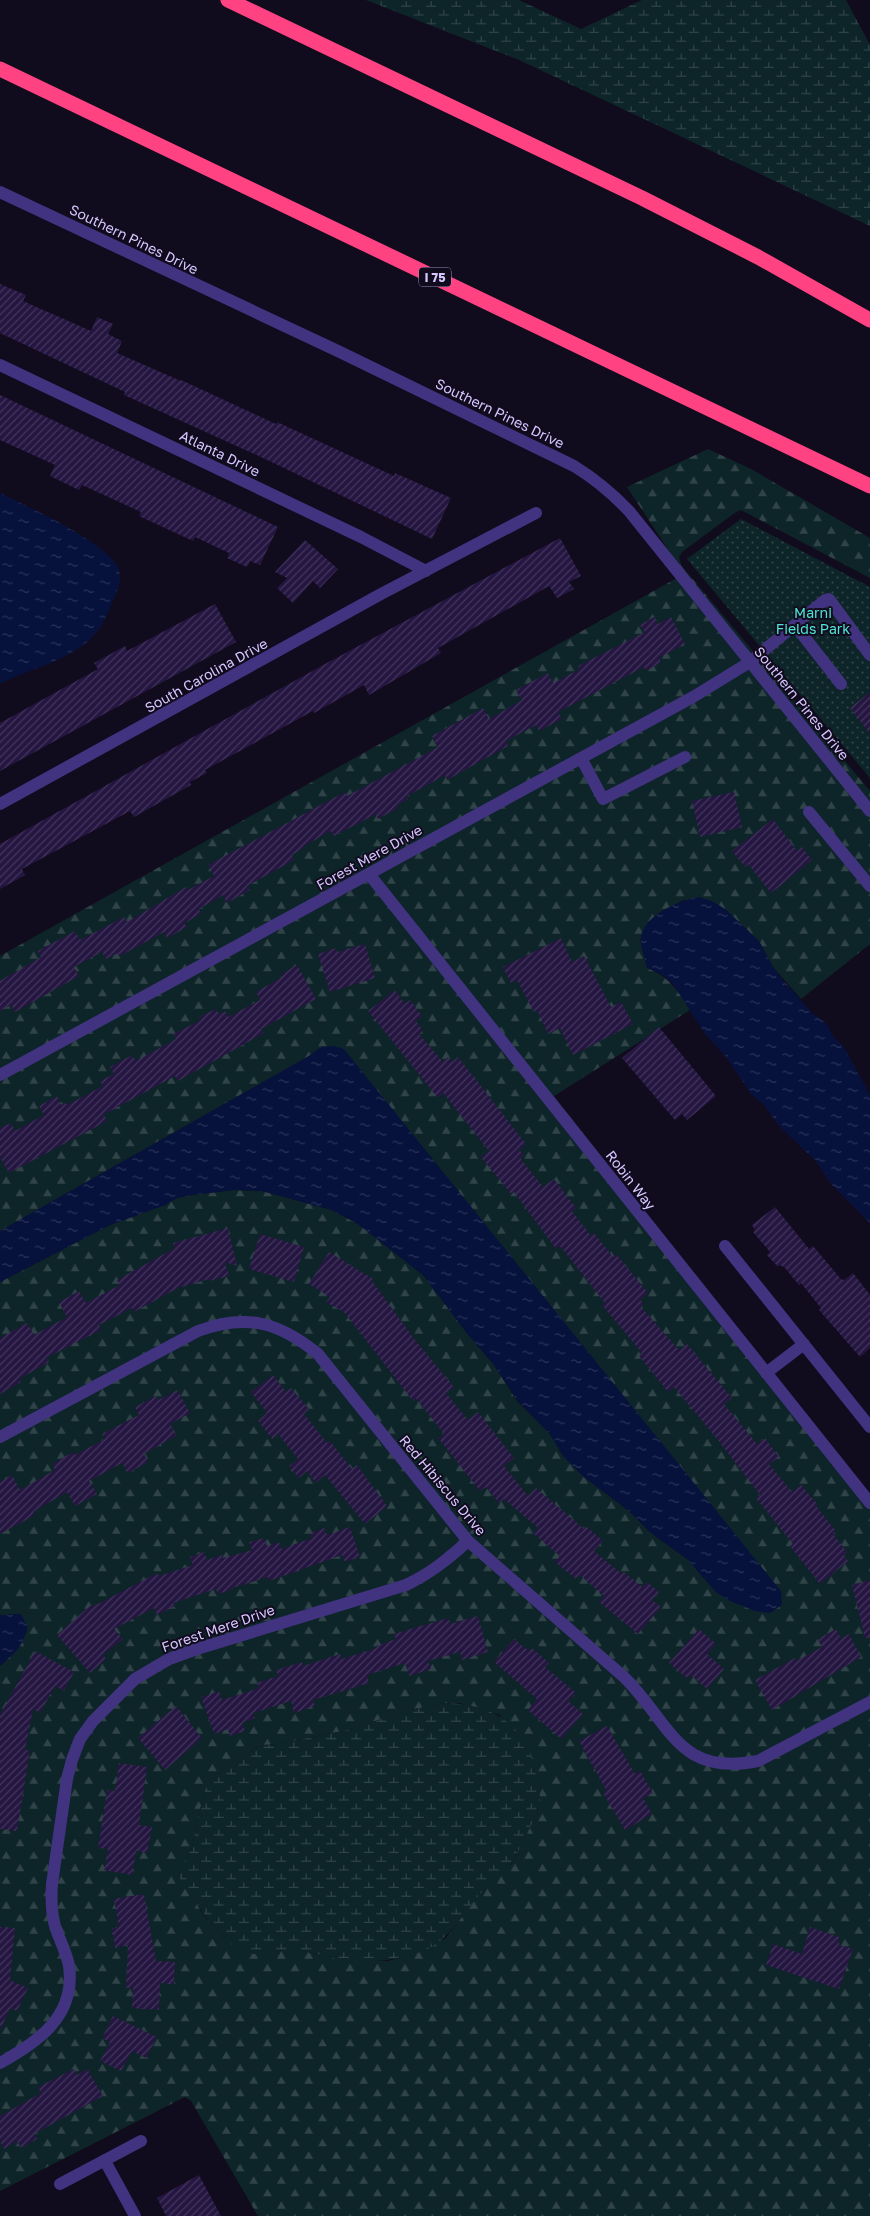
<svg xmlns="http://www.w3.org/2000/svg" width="870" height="2216" viewBox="0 0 870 2216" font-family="'Golos Text',sans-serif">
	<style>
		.forest { fill: url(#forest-firs); fill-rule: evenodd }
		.wetland { fill: url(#wetland-marsh) }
		.park { fill: url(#park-dots) }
		.water { fill: url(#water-ripples) }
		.building { fill: url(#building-hatch) }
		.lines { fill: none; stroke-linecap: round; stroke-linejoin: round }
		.minor { stroke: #413380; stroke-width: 12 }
		.highway { stroke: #ff4281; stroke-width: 15 }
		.labels { text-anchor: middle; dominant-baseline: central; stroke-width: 4; stroke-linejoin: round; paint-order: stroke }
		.shield { fill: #110b1e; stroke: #9b8fbc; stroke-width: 1 }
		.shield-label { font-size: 12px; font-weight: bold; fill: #d6c7ff }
		.street-label { font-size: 14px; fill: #d6c7ff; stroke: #110b1e }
		.park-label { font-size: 14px; fill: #4de5d5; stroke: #110b1e }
	</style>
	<defs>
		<pattern id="forest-firs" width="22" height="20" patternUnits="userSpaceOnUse" patternTransform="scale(1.25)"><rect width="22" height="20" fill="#0d2528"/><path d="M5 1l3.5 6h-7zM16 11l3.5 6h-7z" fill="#304348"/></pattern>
		<pattern id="wetland-marsh" width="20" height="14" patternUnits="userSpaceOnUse" patternTransform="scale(1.25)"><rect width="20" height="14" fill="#0d2528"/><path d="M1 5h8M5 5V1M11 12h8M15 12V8" fill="none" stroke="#304348"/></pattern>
		<pattern id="park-dots" width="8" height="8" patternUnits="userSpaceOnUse" patternTransform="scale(1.25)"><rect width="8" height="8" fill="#0d2528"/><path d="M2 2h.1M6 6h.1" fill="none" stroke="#304348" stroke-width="1.8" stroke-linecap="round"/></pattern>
		<pattern id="water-ripples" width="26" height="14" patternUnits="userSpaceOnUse" patternTransform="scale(1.25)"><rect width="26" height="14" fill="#06123c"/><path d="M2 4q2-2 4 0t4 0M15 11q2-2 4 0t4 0" fill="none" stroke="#2a3359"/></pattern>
		<pattern id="building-hatch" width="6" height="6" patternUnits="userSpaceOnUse" patternTransform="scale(1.25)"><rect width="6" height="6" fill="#241640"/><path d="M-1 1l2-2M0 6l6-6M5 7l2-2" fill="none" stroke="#43365d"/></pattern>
	</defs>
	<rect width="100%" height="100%" fill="#110b1e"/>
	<path class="forest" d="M708,449L751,469L870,538V578L741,510L736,512L682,552L679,557L681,565L870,791V944L801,999L773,967L759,941L725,909L683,900L657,914L640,940L647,968C668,976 679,991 690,1010L554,1096L870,1502V2216H258L191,2101L185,2097L0,2191V1666L5,1662L21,1614L0,1615V1282L110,1225L165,1205L177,1198L192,1195L234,1190L262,1191L332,1210L358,1224L423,1275L466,1332L494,1365L517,1401L549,1433L564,1457L584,1477L629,1511L651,1533L687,1559L717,1593L321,1047L309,1056L0,1231V956L684,574L627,487ZM445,1703H459L500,1715L539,1809L512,1863L475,1899L446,1938L420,1952L388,1961L339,1959L294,1949L249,1954L223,1937L203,1914L178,1875L192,1847L198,1817L205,1790L224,1766L263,1745L279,1744L347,1730L410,1710Z"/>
	<path class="wetland" d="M366,0H519L581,29L642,0H846L870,45V226L519,60Z
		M445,1703C494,1704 527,1725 536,1775C538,1785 542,1797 539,1808C537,1814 514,1861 510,1865C499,1878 485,1887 475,1900C458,1921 446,1944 418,1953C391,1961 364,1964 336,1959C323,1956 309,1951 295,1950C282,1948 264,1955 250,1954C227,1952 189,1894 178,1875L192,1847L198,1817L205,1790L213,1777L224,1766L263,1745L279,1744L347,1730L410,1710Z"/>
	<path class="park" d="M741,519L870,587V778L687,559Z"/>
	<path class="water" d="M0,493C26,506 111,544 119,570C122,582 117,592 112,603C106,619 97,636 82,646C57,664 27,670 0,684Z
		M699,897L712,901L725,909L759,941L773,967L782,979L812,1013L826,1023L833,1036L844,1047L870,1095V1223L832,1185L815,1160L781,1128L763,1104L751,1094L726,1057L705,1034L673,984L661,974L647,968C646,959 641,950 641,941C639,917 680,900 699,897Z
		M334,1046L344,1049L781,1591L782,1605L770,1613L755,1611L730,1601L717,1593L687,1559L651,1533L629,1511L584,1477L564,1457L549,1433L517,1400L494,1365L466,1332L423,1275L358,1224L332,1210L262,1191L233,1190L192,1195L177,1198L165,1205L110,1225L0,1282V1231L309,1056L321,1047Z
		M21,1614L28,1627C20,1651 17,1650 0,1666V1615Z"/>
	<path class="building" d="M0,284L26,295L23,301L91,331L97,317L113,324L108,334L122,341L117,353L181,381V380L276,424L277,422L394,476L395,473L451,498L432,539L261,457L124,395L125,392L0,333Z
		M0,395L278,527L260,565L250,561L247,567L227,558L229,553L195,537L193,541L139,516L141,512L82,485L79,490L50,476L55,465L0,440Z
		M560,538L581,576L569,582L574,589L557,598L549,586L438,648L441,653L369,695L364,685L314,713L313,711L205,770L207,773L190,782L191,785L134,817L130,811L22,869L25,875L0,889V844L325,664Z
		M305,540L338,569L320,588L313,581L293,603L277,588L287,578L275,572Z
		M215,604L236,642L0,771V723L98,669L94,663L125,646L127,651Z
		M654,617L658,624L671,617L685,644L659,658L661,663L646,671L644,667L558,712L562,719L539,731L536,725L506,741L508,746L447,780L445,775L407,796L408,799L397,806L398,808L378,819L376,814L334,836L331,831L304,846L305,847L292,855L294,860L247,886L250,890L227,903L223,895L199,909L201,914L184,923L187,927L167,938L164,932L120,956L118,953L106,959L102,952L74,967L79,976L15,1012L11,1005L0,1011V981L41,957L38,951L75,931L80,940L124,917L127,922L186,887L188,890L214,876L208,865L345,792L347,796L438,747L432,736L483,708L489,719L522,700L516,690L548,673L553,683L580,669L578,666L645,632L640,625Z
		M870,692V734L850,708Z
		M734,792L742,827L700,837L692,801Z
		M773,819L797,851L802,847L812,860L771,893L748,864L745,867L732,851Z
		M561,938L572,962L584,956L611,1007L621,1002L633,1024L573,1055L560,1028L548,1034L537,1010L534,1012L517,980L511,983L503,967Z
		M365,944L375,978L330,992L318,954L336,948L337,952Z
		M297,965L316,999L261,1029L264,1033L178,1081L175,1076L103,1115L107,1121L9,1173L0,1157V1128L11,1123L15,1131L44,1115L39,1106L57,1096L61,1105L65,1102L67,1105L103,1086L100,1081L114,1074L110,1067L132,1055L136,1061L176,1039L173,1034L201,1020L199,1017L216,1009L219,1014L225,1011L228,1017L260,1000L256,992L282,977L281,974Z
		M395,990L405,1004L410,1000L422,1016L416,1021L423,1031L419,1034L443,1062L448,1057L452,1062L458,1057L502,1113L526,1144L519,1150L524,1155L520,1158L543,1187L554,1179L576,1208L572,1211L591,1236L594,1233L613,1257L616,1254L648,1293L640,1300L643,1303L641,1307L679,1350L687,1344L732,1398L724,1404L757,1444L765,1438L779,1457L769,1464L792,1492L801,1485L818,1505L816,1506L836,1531L833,1534L847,1552L844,1555L848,1561L820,1584L790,1546L793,1544L756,1498L760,1495L718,1440L674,1387L668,1392L639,1356L642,1353L602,1305L605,1303L560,1246L556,1249L514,1192L511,1194L481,1157L489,1151L443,1093L438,1098L368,1011Z
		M659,1027L716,1096L687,1120L682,1114L675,1120L622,1058Z
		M775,1207L809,1249L813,1246L841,1279L844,1280L853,1273L870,1295V1348L860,1357L819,1310L821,1308L801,1283L799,1285L785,1268L780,1265L778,1267L767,1255L770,1252L753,1232L755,1230L752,1225Z
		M228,1228L237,1266L225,1262L229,1276L209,1281V1279L178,1288L134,1312L132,1308L99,1325L101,1330L46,1358L49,1362L19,1379L21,1382L0,1394V1338L27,1323L34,1335L67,1317L59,1302L79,1291L86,1303L120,1285L117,1280L175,1248L173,1243Z
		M260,1234L304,1247L294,1282L249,1269Z
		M329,1252L373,1279L372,1281L415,1340L454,1387L446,1393L468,1420L478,1412L514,1458L504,1466L528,1496L536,1488L584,1529L586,1526L603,1541L594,1551L622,1574L624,1572L642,1587L647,1582L659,1592L652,1600L661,1607L638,1634L599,1602L604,1596L580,1575L576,1579L555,1562L560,1556L533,1533L538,1528L504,1499L499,1503L486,1487L480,1491L438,1438L444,1434L416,1398L413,1401L344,1312L326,1302L330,1297L309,1284Z
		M273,1375L286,1392L291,1388L309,1409L304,1414L327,1443L330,1441L352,1469L357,1465L387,1506L365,1524L325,1475L316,1483L307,1471L299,1478L289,1466L298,1459L278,1434L272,1439L258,1421L267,1413L251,1392Z
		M177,1390L190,1413L170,1424L176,1436L144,1454L148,1462L128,1473L122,1463L89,1481L97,1494L75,1506L67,1492L33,1512L35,1515L0,1534V1482L12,1475L20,1490L55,1470L52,1464L73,1452L75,1455L105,1439L102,1434L139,1415L135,1407L156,1396L159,1400Z
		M350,1527L360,1557L345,1562L342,1555L269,1581L268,1577L232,1588L233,1589L218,1594L216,1589L173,1603L175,1606L157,1615L154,1608L114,1629L123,1639L103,1655L106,1659L90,1673L57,1635L92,1604L94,1606L157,1573L159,1576L193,1565L190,1557L204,1552L207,1560L222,1555L223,1558L252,1550L249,1542L264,1538L267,1546L279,1542L281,1549L312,1538L311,1533L324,1528L327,1535Z
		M870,1580V1638H865L852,1585Z
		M478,1616L488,1652L462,1660L460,1652L428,1661L431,1669L409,1676L405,1663L367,1675L369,1683L313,1700L315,1706L294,1713L291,1701L253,1713L255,1718L242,1723L245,1731L230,1736L228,1729L214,1734L201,1697L219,1691L222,1700L259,1688L257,1683L278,1676L276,1670L302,1662L303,1666L340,1654L342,1659L377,1648L376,1646L396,1639L394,1634L417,1627L449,1618L450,1624Z
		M699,1629L716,1644L707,1654L724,1669L707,1689L691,1675L688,1679L669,1663Z
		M836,1629L841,1639L849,1634L861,1657L772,1710L755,1680L795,1658L796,1661L822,1647L818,1639Z
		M514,1639L529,1651L532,1648L549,1663L545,1667L576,1693L568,1701L583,1714L561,1739L528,1710L537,1699L494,1662Z
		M35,1651L74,1672L64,1691L55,1686L40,1713L33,1709L25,1750H30L17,1831L0,1829V1715Z
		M176,1706L202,1738L165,1770L138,1738Z
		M607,1726L635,1774L640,1771L653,1793L643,1798L652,1814L625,1830L603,1793L606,1790L579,1741Z
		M119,1763L147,1767L139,1825L152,1827L147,1853L136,1851L132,1875L104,1870L108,1849L98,1848L107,1790L115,1791Z
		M144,1894L156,1961L175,1962L174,1984L160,1983L159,2010L132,2008L133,1988H126L128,1945L115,1948L112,1928L119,1927L114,1899Z
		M0,1927L15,1928L10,1980L28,1988L17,2011L10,2008L0,2031Z
		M810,1927L839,1937V1945L853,1949L839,1989L766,1965L773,1944L802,1954Z
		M113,2016L157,2037L146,2058L132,2051L121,2071L100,2061L110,2042L102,2038Z
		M74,2069L77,2075L87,2069L103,2096L34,2134L37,2139L21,2148L17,2141L4,2149L0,2141V2116L41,2093L38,2087Z
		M199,2175L221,2216H166L157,2198Z"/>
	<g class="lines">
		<path class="minor" d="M0,192L340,352L574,466C595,479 612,493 629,511L870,811
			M0,365L361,537L426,571
			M795,625L841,684
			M581,758L603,799L685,757
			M0,804L381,594L536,513
			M809,812L870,886
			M369,874L870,1503
			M0,1075L693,697L750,662L825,600L829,599L870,655
			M725,1246L870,1427
			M766,1373L804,1344
			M0,1437L198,1331C246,1313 279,1322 318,1354L468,1541L624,1677C671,1723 677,1777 758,1761L870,1702
			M0,2063C38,2042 76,2016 69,1966C67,1953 59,1939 55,1926C51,1912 51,1899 52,1884L67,1779L72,1760L80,1739L93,1721L135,1679L169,1659L197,1649L406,1585C431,1573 448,1559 468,1541
			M105,2161L135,2216
			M60,2184L141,2141"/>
		<path class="highway" d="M228,0L642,198L758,257L870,320
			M0,69L870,486"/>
	</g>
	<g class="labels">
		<rect class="shield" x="419" y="267.5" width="32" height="19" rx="4"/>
		<g class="shield-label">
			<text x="435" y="277">I 75</text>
		</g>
		<g class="street-label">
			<text transform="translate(134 239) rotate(26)">Southern Pines Drive</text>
			<text transform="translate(500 413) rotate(26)">Southern Pines Drive</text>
			<text transform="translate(220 453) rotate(26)">Atlanta Drive</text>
			<text transform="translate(206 675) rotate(-29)">South Carolina Drive</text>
			<text transform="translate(802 703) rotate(51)">Southern Pines Drive</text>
			<text transform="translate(369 857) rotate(-29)">Forest Mere Drive</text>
			<text transform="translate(631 1180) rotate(52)">Robin Way</text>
			<text transform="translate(443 1485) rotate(50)">Red Hibiscus Drive</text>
			<text transform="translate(218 1628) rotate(-19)">Forest Mere Drive</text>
		</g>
		<g class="park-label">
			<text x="813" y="612">Marni<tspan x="813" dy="16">Fields Park</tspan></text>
		</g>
	</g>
</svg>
